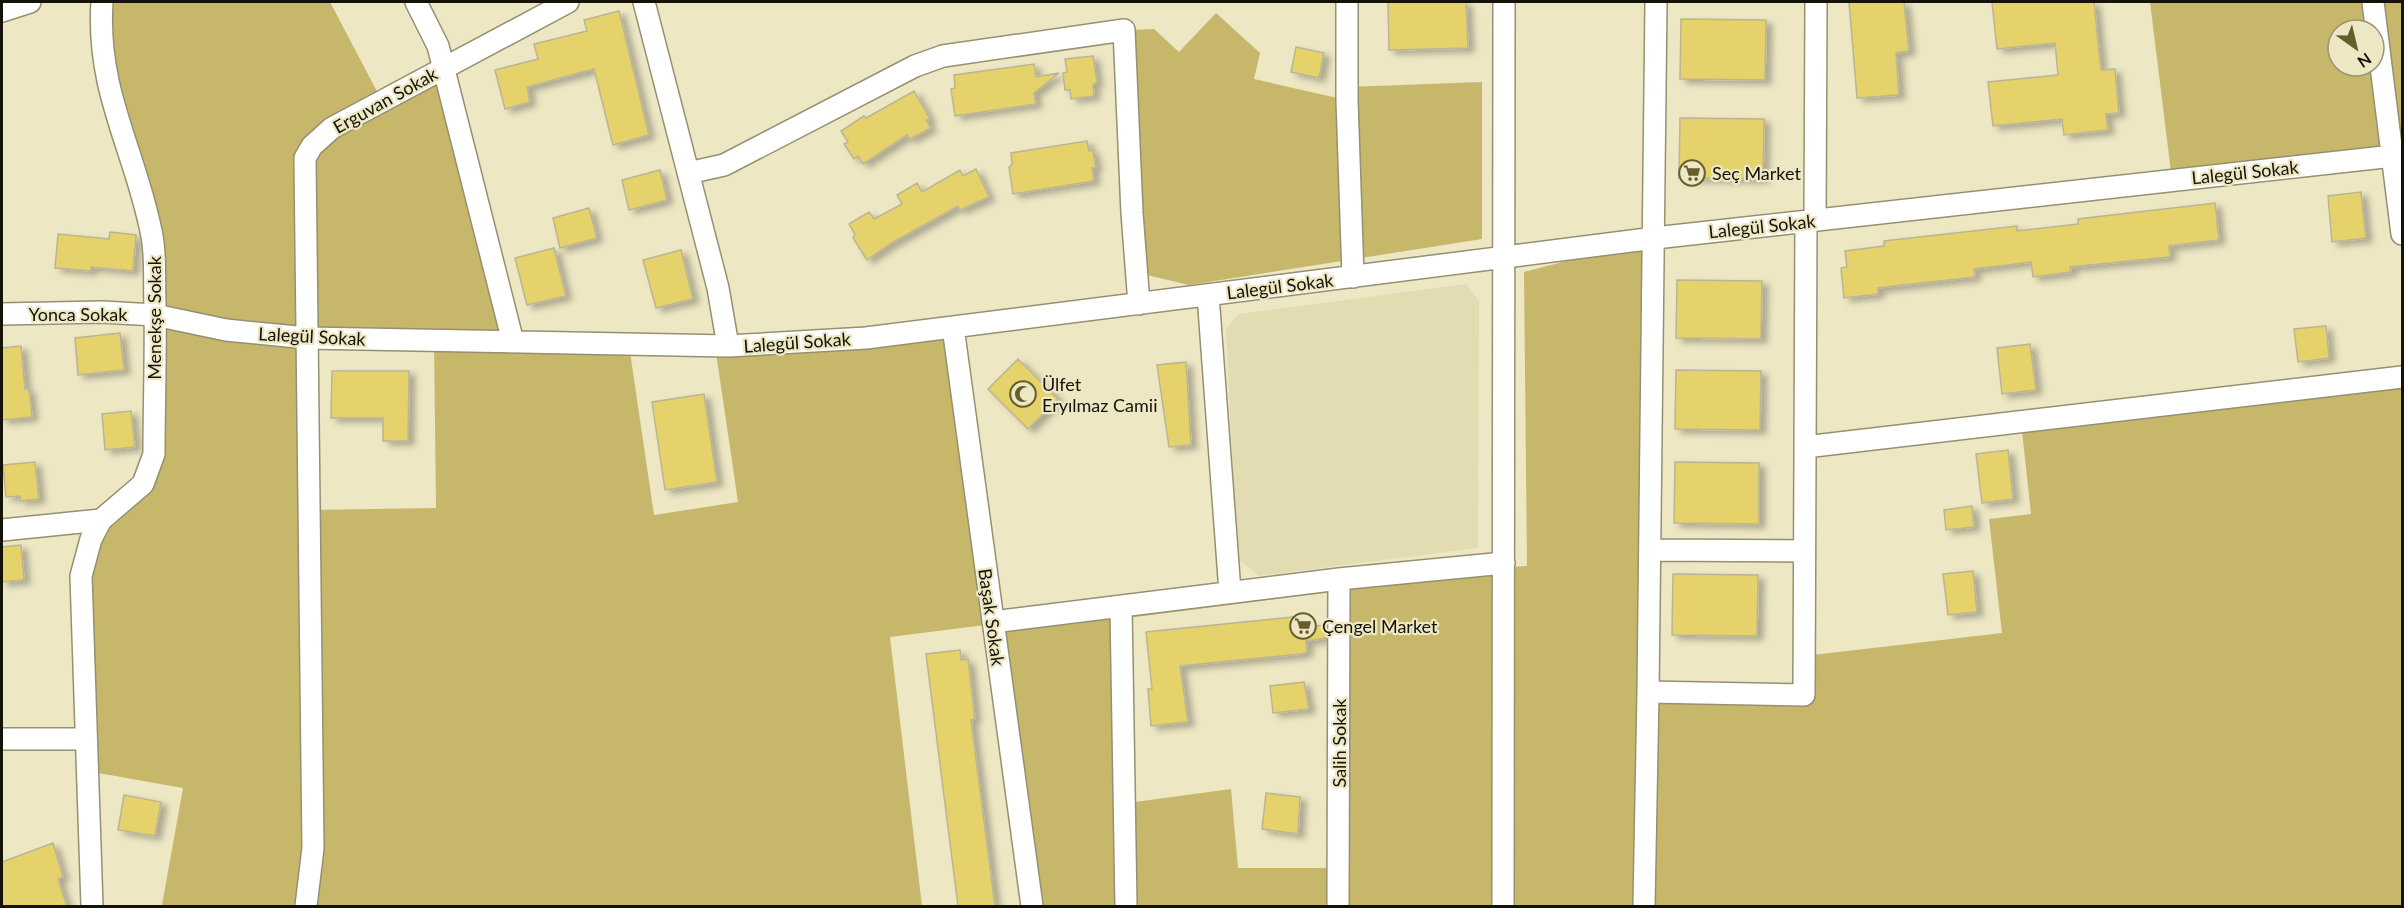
<svg xmlns="http://www.w3.org/2000/svg" width="2404" height="908" viewBox="0 0 2404 908" font-family="Lato,sans-serif">
	<style>
		.built { fill: #e3dbb1 }
		.green { fill: #c6b76b; fill-rule: evenodd }
		.building { fill: #e5d26b; stroke: #bbb594; stroke-width: 1.5; filter: url(#shadow) }
		.lines { fill: none; stroke-linecap: round; stroke-linejoin: round }
		.minor-casing { stroke: #969070; stroke-width: 24 }
		.minor { stroke: #fff; stroke-width: 21 }
		.labels { text-anchor: middle; dominant-baseline: central; stroke-width: 4.5; stroke-linejoin: round; paint-order: stroke }
		.street-label { font-size: 18px; fill: #151307; stroke: #ede7c4 }
		.poi-label { font-size: 18px; fill: #151307; stroke: #ede7c4; text-anchor: start }
	</style>
	<defs>
		<filter id="shadow"><feDropShadow dx="6" dy="4" stdDeviation="3" flood-color="#0004"/></filter>
	</defs>
	<rect width="100%" height="100%" fill="#ede7c4"/>
	<path class="built" d="M1466,284L1479,301L1478,548L1259,576L1237,558L1226,329L1239,314Z"/>
	<path class="green" d="M102,2H330L382,101L444,67L513,342L629,345L654,515L738,502L715,346L953,327L979,603L993,622L1339,579L1527,566L1524,272L1655,238L1648,692L1803,695L1804,656L2002,633L1989,519L2031,514L2021,422L2402,377V906H1032L985,625L890,637L922,906L162,905L183,788L87,771L85,556L143,484L155,315L138,181ZM307,338L434,341L436,508L309,510ZM1340,591L1339,868H1238L1231,789L1135,802L1127,618Z
		M2150,2H2402V234L2393,156L2172,180ZM2338,30H2374V66H2338Z
		M1216,13L1260,53L1254,79L1346,100L1347,87L1482,82V239L1189,285L1147,275L1132,213L1124,30L1154,29L1179,52Z"/>
	<path class="building" d="M1388,2H1466L1468,48L1389,50Z
		M1849,2H1904L1909,51L1896,53L1899,95L1857,98Z
		M1992,2H2094L2101,70L2115,69L2119,113L2106,114L2108,130L2064,135L2062,119L1993,126L1988,82L2058,75L2055,43L1997,49Z
		M619,11L649,135L613,145L594,69L527,87L530,102L505,109L495,70L538,59L534,44L587,31L584,20Z
		M1681,19L1766,20L1765,80L1680,79Z
		M1296,47L1324,53L1319,78L1291,72Z
		M1093,56L1097,82L1093,85L1094,96L1071,99L1070,90H1065L1063,73L1067,72L1065,59Z
		M1034,64L1036,77L1059,73L1034,93L1036,104L955,116L951,89L955,88L954,75Z
		M914,91L930,119L926,120L931,128L910,139L907,135L863,164L858,156L854,159L844,144L848,142L841,131L864,116L866,118Z
		M1680,118L1764,119L1763,179L1679,178Z
		M1087,141L1089,151L1093,150L1096,168H1092L1094,181L1013,194L1009,167L1012,164L1011,153Z
		M976,169L989,197L960,210L958,206L890,244L867,260L853,238L855,234L849,224L869,212L874,219L902,204L897,195L917,183L922,192L960,170L963,176Z
		M660,170L667,200L629,210L622,180Z
		M2361,192L2366,238L2332,242L2328,196Z
		M2215,203L2219,240L2169,246L2170,257L2070,267L2071,272L2033,277L2031,262L1974,269L1975,277L1878,288V294L1844,298L1841,268L1847,267L1845,251L1884,246V241L2017,226V231L2078,224V219Z
		M589,208L597,238L560,248L553,218Z
		M110,232L136,235L133,271L91,267V271L55,268L58,234L109,239Z
		M554,248L566,296L527,305L515,258Z
		M681,250L693,299L656,308L643,260Z
		M1677,280L1762,281L1761,339L1676,338Z
		M2326,326L2329,358L2298,362L2294,329Z
		M120,333L124,370L78,375L75,338Z
		M2030,344L2036,390L2002,394L1997,348Z
		M21,346L25,389H29L32,417L2,420V348Z
		M1018,359L1058,399L1028,429L988,389Z
		M1186,362L1191,445L1169,447L1157,365Z
		M1676,370L1761,371L1760,430L1675,429Z
		M332,371H409L408,441H383V418H331Z
		M704,394L717,482L665,490L652,402Z
		M131,411L135,447L105,450L102,414Z
		M2008,450L2013,499L1982,503L1976,454Z
		M35,462L39,499L20,501V496L6,497L3,465Z
		M1675,462L1759,463V524L1674,523Z
		M1972,506L1974,527L1946,530L1944,510Z
		M21,545L24,580L2,582V547Z
		M1973,571L1977,612L1948,615L1943,574Z
		M1673,574L1758,575L1757,636L1672,635Z
		M1302,616V627L1326,625V638L1306,641L1307,652L1301,654L1180,666L1188,722L1151,726L1148,689H1152L1146,632Z
		M960,650L961,660L968,659L975,719L971,720L995,906H958L926,654Z
		M1304,682L1309,709L1273,713L1270,686Z
		M1266,793L1300,797L1298,834L1262,829Z
		M124,795L161,802L155,836L118,830Z
		M53,843L63,877L58,879L67,906H2V862Z"/>
	<g class="lines">
		<g class="minor-casing">
			<path id="minor" d="M416,2L438,46L513,342
				M644,2L718,288L728,346
				M1347,2V100L1353,277
				M1656,2L1648,692L1804,695L1806,221
				M2373,2L2402,234
				M2,11L30,2
				M688,173L724,165L915,66L943,56L1124,30L1132,213L1139,304
				M1815,220L1816,2
				M1208,295L1230,592
				M2,314L102,312L155,315L226,330L307,338L728,346L866,338L1655,238L2402,155
				M953,327L1032,906
				M1805,447L2402,377
				M2,530L101,520L143,484L154,454C154,404 156,354 155,304C154,281 156,258 152,236C136,151 96,93 102,2
				M1650,550L1804,551
				M1121,606L1126,906
				M993,622L1339,579L1504,563
				M2,739H86
				M92,906L81,576L91,539L101,520
				M306,906L313,848L305,158L312,146L332,128L568,2
				M1338,906L1339,579
				M1503,906L1504,2
				M1644,906L1648,692"/>
		</g>
		<use href="#minor" class="minor"/>
	</g>
	<defs>
		<g id="supermarket-ring" transform="scale(1.35)"><circle r="9.5" fill="#ede7c4" stroke="#675d2a" stroke-width="1.5"/><path d="M-6-5.5h2.5l.6 2H6L4.5 2H-2.5L-4.4-4H-6ZM-1.5 3.2a1.3 1.3 0 1 0 .1 0ZM3 3.2a1.3 1.3 0 1 0 .1 0Z" fill="#675d2a"/></g>
		<g id="mosque-ring" transform="scale(1.35)"><circle r="9.5" fill="#ede7c4" stroke="#675d2a" stroke-width="1.5"/><path d="M3.5-4.9A6 6 0 1 0 3.5 4.9A5 5 0 1 1 3.5-4.9Z" fill="#675d2a"/></g>
	</defs>
	<g fill-rule="evenodd">
		<use href="#supermarket-ring" x="1692" y="173"/>
		<use href="#mosque-ring" x="1023" y="394"/>
		<use href="#supermarket-ring" x="1303" y="626"/>
	</g>
	<g class="labels">
		<g class="street-label">
			<text transform="translate(385 100) rotate(-29)">Erguvan Sokak</text>
			<text transform="translate(2245 172) rotate(-6)">Lalegül Sokak</text>
			<text transform="translate(1762 226) rotate(-6)">Lalegül Sokak</text>
			<text transform="translate(1280 286) rotate(-7)">Lalegül Sokak</text>
			<text x="78" y="314">Yonca Sokak</text>
			<text transform="translate(154 318) rotate(-90)">Menekşe Sokak</text>
			<text transform="translate(312 336) rotate(3)">Lalegül Sokak</text>
			<text transform="translate(797 342) rotate(-4)">Lalegül Sokak</text>
			<text transform="translate(992 617) rotate(82)">Başak Sokak</text>
			<text transform="translate(1339 743) rotate(-90)">Salih Sokak</text>
		</g>
		<g class="poi-label">
			<text x="1712" y="173">Seç Market</text>
			<text x="1042" y="384">Ülfet<tspan x="1042" dy="21">Eryılmaz Camii</tspan></text>
			<text x="1322" y="626">Çengel Market</text>
		</g>
	</g>
	<rect width="2404" height="908" fill="none" stroke="#151307" stroke-width="6"/>
	<g transform="translate(2356 48) rotate(146)"><circle r="28" fill="#ede7c4" stroke="#979278" stroke-width="1.5"/>
	<path d="M0-4.5L10 22L0 15L-10 22Z" fill="#675d2a"/>
	<text y="-9" font-size="16" font-weight="bold" text-anchor="middle" fill="#151307">N</text>
	</g>
</svg>
